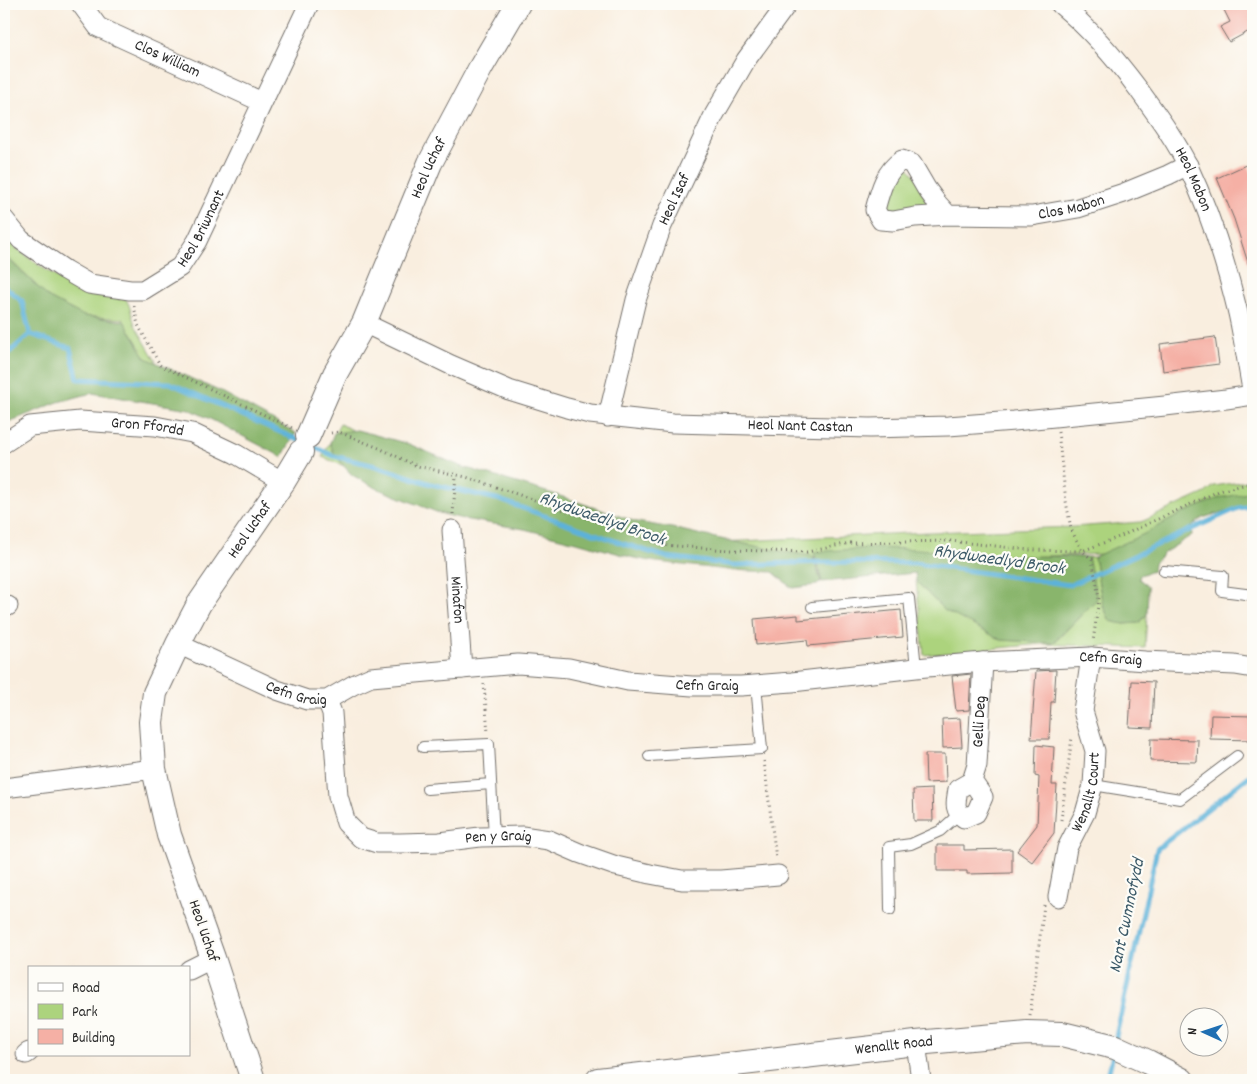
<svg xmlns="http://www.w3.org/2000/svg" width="1257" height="1084" viewBox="0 0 1257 1084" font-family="Dekko,sans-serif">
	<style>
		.green { fill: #acd37d; stroke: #6c7f54 }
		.forest { fill: #89b56c; stroke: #5a704c }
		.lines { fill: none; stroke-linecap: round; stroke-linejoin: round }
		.stream { stroke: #5db2d9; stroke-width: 5 }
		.building { fill: #f5b0a5 }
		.service-casing { stroke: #736f6a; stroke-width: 12 }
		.minor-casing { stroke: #736f6a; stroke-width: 21 }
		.tertiary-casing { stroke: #736f6a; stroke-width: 26 }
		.path { stroke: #736f6a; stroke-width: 3; stroke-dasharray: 1 4; stroke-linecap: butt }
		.service { stroke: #fff; stroke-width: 10 }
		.minor { stroke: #fff; stroke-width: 19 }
		.tertiary { stroke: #fff; stroke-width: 24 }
		.labels { text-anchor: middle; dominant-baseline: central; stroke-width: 4.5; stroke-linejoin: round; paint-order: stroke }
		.street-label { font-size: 16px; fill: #2b2b2b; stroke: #fdfcf7 }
		.water-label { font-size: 18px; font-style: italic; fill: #3c5a68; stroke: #fdfcf7 }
	</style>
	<rect width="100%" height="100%" fill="#fdfcf7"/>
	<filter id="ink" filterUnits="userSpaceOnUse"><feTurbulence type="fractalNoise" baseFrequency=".02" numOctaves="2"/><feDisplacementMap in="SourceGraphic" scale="10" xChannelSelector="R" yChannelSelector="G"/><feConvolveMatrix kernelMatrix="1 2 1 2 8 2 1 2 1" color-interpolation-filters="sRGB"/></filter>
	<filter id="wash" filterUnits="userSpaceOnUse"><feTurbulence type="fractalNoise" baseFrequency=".0096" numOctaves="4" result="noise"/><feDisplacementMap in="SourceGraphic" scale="20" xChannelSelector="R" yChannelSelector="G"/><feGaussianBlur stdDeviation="1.12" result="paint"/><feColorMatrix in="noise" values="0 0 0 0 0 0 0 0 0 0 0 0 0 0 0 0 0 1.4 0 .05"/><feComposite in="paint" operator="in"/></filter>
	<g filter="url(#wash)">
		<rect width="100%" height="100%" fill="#f9eedf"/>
		<path class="green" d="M902,160L948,215L881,220L880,189Z
			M4,238C30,259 59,283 92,293C103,296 115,295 126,299L129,305L135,325L157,363L146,358L123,319L83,316L49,298L4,254Z
			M340,424L409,458L628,524L719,542L930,532L1073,527L1141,522L1205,493L1214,486L1253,480V500L1102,554L1021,557L840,555L814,556L821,582L803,584L796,557L381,481L322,457Z
			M1088,557H1094L1103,606L1110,621L1124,624L1139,623L1147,614L1145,648L1042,644L924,655L916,581L944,610L1002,640L1054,643L1097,599Z"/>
		<path class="forest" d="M4,255L49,298L84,316L124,321L146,358L221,392L296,433L282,457L214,421L189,409L92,393L58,402L4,424Z
			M357,430L409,444L460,466L560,496L637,522L672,528L711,537L785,552L813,556L821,582L817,585L792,588L773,572L728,570L656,562L634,558L584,544L524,529L463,519L439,513L376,488L352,475L343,465L334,453L330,443L334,433Z
			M1253,492V505L1238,508L1205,517L1192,526V535L1164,553L1154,563L1153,571L1140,575L1139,579L1143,582L1148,588L1147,614L1139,623L1124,624L1110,621L1103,605L1094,557L1144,534L1181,514L1219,498Z
			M870,548L918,549L962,553L1012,556L1088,557L1097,599L1053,643L1001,640L944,610L916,581L915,573L822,582L814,552Z"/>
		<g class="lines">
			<path class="stream" d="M4,286L22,301L30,334L70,348L78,379L170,383L334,456L376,466L431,484L497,499L624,544L666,557L735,565L826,562L915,563L1070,585L1238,508L1253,506
				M4,357L30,334
				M1115,1041L1157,849L1253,773
				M1107,1080L1113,1054"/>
		</g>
		<g id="blocks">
			<path class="building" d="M1221,4H1253V29L1229,42L1220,27L1230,22Z
				M1248,164L1253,176V268L1250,269L1234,219L1217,178Z
				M1215,337L1219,364L1163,371L1160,344Z
				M901,610L903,637L808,646L807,640L756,645L754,619L798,615V620Z
				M1056,670L1054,702H1051L1049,739H1031L1036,671Z
				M971,674L969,710L956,711L952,676Z
				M1132,681L1154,682L1152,728L1129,727Z
				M1211,715L1253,716V740L1210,739Z
				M960,718L962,747L943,748L942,719Z
				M1151,739L1198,740L1197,762L1150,761Z
				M1036,745L1054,747L1052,785H1057L1054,833L1032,862L1017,851L1037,825L1039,777L1035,776Z
				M925,754H945L946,782L926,783Z
				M932,789L933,821H914L913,790Z
				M937,845H964V850L1012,849V873L967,874V871H937Z"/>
		</g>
	</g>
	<g filter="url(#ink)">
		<use href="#blocks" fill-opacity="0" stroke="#736f6a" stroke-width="1"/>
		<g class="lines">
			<g class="service-casing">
				<path id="service" d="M1164,571L1223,576L1222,591L1253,595
					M812,607L909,598L916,668
					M423,747L489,744L494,837
					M649,756L762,749L756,685
					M1093,785L1180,799L1237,756
					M427,789L491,784
					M890,910L889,847L911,844L940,831L959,814"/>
			</g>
			<g class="minor-casing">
				<g id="minor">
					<path id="s1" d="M81,4L98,27L262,102"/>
					<path id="s2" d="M1060,4C1090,29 1116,59 1139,90C1157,115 1175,139 1188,166C1210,213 1226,263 1238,313C1244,340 1248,368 1253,395"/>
					<path id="s3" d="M948,215L937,203L926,188L912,164L902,160C885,171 880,191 875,210L881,220L893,221L915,217L948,215L1032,216L1078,208L1124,193L1168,175L1188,165"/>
					<path id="s4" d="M4,219L21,240L65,270L89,284L130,290H143L180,267L197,241L309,4"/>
					<path id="s5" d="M364,323L451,365L509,390L567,408L590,414L673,423L870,428L948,426L1014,421L1165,406L1226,399L1253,395"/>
					<path id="s6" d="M608,417L636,300L662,226L714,115L746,60L787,4"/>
					<path id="s7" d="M4,443L30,426L80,421L155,426L192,433L236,454L283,482"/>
					<path id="s8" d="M452,530L462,669"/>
					<path d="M4,606H8"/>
					<path id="s9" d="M178,644L277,690L307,700H327L353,685L371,677L518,664L569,668L628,681L692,686H741L792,682L916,668L983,662L1091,657L1145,661L1235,665L1253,668"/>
					<path id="s10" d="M327,700L332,713L338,796L346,823L361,838L377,843H400L440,842L480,837L522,836L549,840L579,853L616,866L650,874L682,880H721L778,875"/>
					<path id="s11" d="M972,781L983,797L976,813L964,818C953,809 956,802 958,789L972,781L977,765L983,662"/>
					<path d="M4,788L154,769"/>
					<path id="s12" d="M1058,897L1067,848L1085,813L1093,785L1095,751L1083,711L1091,657"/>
					<path d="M189,970L213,958"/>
					<path d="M916,1043L921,1080"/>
					<path d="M26,1054L29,1052"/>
				</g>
			</g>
			<g class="tertiary-casing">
				<g id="tertiary">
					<path id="s13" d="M308,436L335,374L364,323L430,163L481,67L518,4"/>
					<path id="s14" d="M253,1080L213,958L169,835L154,769L151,722L155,693L178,644L199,604L283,482L301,452"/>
					<path id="s15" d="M598,1080L916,1043L1027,1033L1062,1034L1115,1047L1148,1062L1182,1080"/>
				</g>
			</g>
			<path class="path" d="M134,306L138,325L160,365L292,428
				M1058,432L1066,501L1071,529L1082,551L1092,559L1099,598L1093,642
				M331,433L339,432L379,448L417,466L466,477L576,514L664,545L728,550L807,552L850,543L951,541L1030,550L1082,551L1119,537L1219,491L1243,485L1253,483
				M453,514L456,475
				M484,684L488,733
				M764,761L776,859
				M1061,820L1072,737
				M1030,1015L1044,905"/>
			<use href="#service" class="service"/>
			<use href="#minor" class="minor"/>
			<use href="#tertiary" class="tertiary"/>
		</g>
	</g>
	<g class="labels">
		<g class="street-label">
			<text stroke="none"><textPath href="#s1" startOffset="105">Clos William</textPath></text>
			<text stroke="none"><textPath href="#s13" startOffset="294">Heol Uchaf</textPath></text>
			<text stroke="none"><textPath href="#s2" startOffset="222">Heol Mabon</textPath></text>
			<text stroke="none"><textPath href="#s6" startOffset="228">Heol Isaf</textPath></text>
			<text stroke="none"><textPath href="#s3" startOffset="335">Clos Mabon</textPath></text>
			<text stroke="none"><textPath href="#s4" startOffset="250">Heol Briwnant</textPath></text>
			<text stroke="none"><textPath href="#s5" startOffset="455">Heol Nant Castan</textPath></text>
			<text stroke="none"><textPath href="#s7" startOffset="149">Gron Ffordd</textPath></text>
			<text stroke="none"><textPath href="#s14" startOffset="592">Heol Uchaf</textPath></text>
			<text stroke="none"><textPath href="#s8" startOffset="70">Minafon</textPath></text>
			<text stroke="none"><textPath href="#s9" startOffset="954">Cefn Graig</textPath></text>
			<text stroke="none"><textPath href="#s9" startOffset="549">Cefn Graig</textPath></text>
			<text stroke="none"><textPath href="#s9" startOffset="129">Cefn Graig</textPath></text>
			<text stroke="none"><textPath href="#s11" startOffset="158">Gelli Deg</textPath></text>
			<text stroke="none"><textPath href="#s12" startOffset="110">Wenallt Court</textPath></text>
			<text stroke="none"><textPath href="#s10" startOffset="285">Pen y Graig</textPath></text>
			<text transform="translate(203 931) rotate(71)">Heol Uchaf</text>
			<text stroke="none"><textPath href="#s15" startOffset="298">Wenallt Road</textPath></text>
		</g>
		<g class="water-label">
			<text transform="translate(602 520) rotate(19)">Rhydwaedlyd Brook</text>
			<text transform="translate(999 561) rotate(8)">Rhydwaedlyd Brook</text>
			<text transform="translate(1128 916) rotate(-78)">Nant Cwmnofydd</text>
		</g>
	</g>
	<rect width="1257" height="1084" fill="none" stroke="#fdfcf7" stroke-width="20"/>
	<rect x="28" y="966" width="162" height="90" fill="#fdfcf7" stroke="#a9a8a5"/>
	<rect x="38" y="983" width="25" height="8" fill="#ffffff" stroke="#a9a8a5"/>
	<text x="72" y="992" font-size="15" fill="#2b2b2b">Road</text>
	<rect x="38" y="1004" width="25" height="15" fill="#acd37d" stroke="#a9a8a5"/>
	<text x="72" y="1016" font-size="15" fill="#2b2b2b">Park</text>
	<rect x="38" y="1029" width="25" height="15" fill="#f5b0a5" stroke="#a9a8a5"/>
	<text x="72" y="1042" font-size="15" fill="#2b2b2b">Building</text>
	<g transform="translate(1204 1032) rotate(273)"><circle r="24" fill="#fdfcf7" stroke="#a9a8a5"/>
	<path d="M0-4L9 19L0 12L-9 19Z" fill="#1f6fb2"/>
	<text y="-8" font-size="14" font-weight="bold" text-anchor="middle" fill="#2b2b2b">N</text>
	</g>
</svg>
